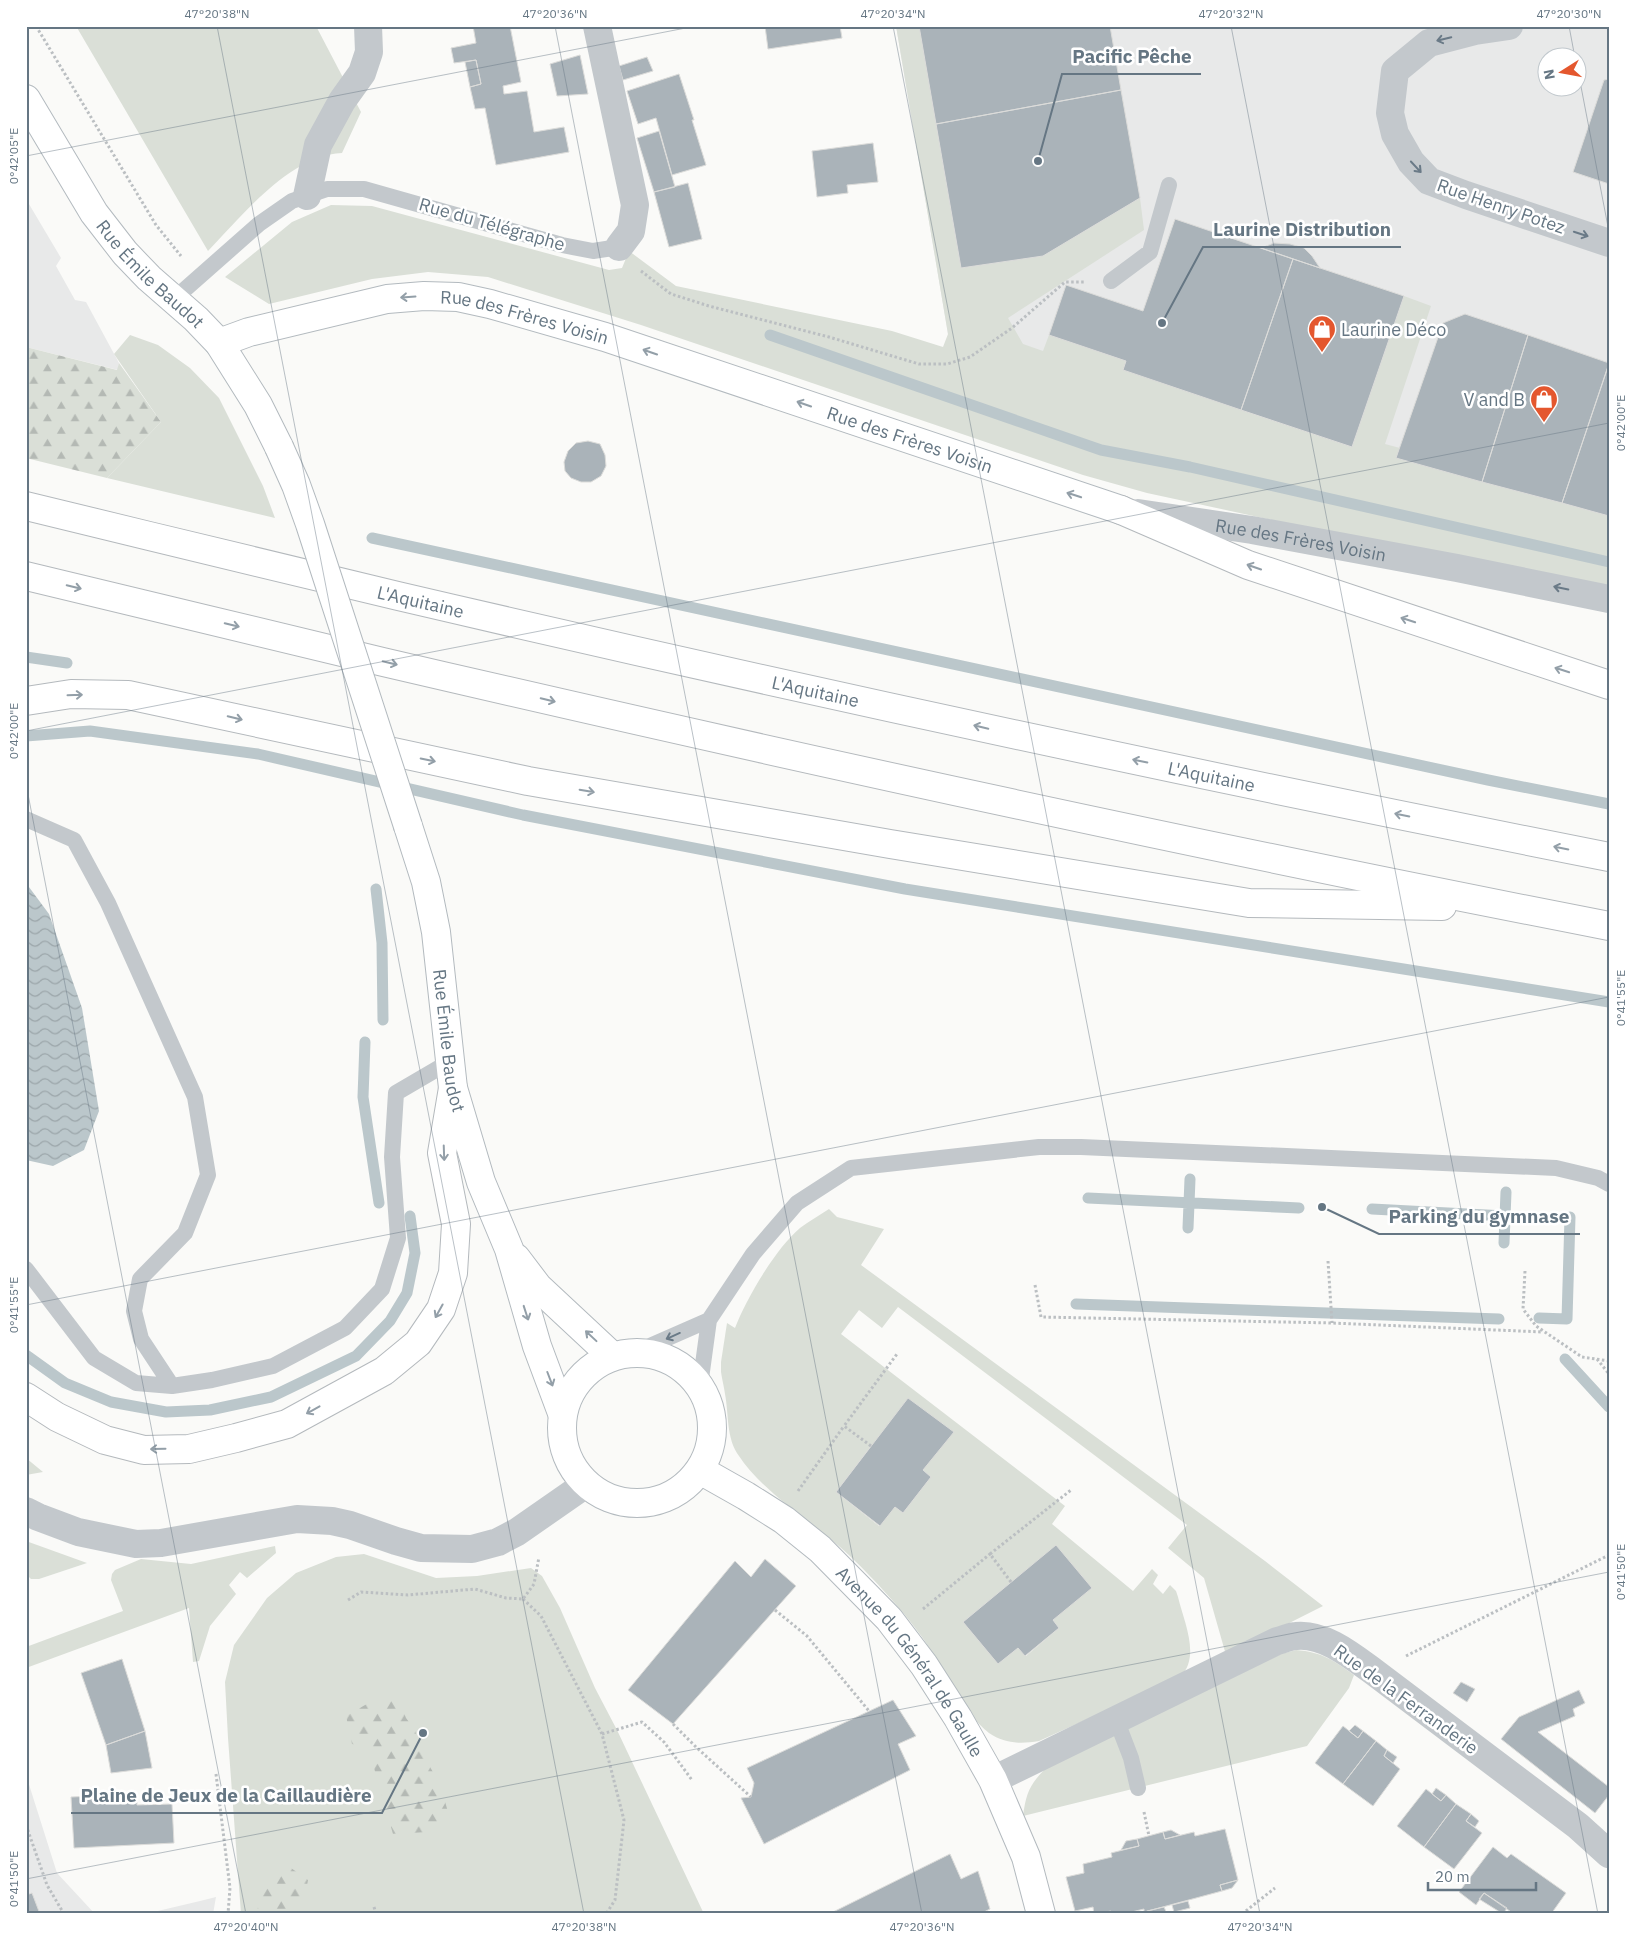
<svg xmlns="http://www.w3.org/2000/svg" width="1635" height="1940" viewBox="0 0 1635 1940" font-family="'IBM Plex Sans',sans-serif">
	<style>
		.built { fill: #e8e9e9; fill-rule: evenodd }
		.green { fill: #dadfd7; fill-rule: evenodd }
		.forest { fill: url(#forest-firs) }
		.water { fill: url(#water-waves) }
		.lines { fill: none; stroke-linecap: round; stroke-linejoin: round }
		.stream { stroke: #bbc7cb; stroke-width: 11 }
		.building { fill: #aab3b9; stroke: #dcdcda }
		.secondary-casing { stroke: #b3babf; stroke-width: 30 }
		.highway-casing { stroke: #b4b9bd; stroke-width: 30 }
		.path { stroke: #bbbfc2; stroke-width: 3; stroke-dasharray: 2.5 2.5; stroke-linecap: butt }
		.lane { stroke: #c3c8cc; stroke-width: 16 }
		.street { stroke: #c3c8cc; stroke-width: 28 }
		.secondary { stroke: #fff; stroke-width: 28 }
		.highway { stroke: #fff; stroke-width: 28 }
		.secondary-bridge-casing { stroke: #b3babf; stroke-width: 30; stroke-linecap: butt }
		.secondary-bridge { stroke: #fff; stroke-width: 28 }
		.oneway { stroke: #6a7a87 }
		.oneway2 { stroke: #939fa8 }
		.ticks { fill: none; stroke: #657683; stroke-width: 1; stroke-opacity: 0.45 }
		.labels { text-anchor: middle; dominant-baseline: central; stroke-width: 5; stroke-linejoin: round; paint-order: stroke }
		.street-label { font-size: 18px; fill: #657683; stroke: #fff }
		.poi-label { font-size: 18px; fill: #657683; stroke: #fff; text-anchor: start }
		.leader { fill: none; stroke: #657683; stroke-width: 2 }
		.callout-dot { fill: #657683; stroke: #fff; stroke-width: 2 }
		.callout-label { font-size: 19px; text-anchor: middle; font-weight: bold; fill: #657683; stroke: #fff; stroke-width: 5; stroke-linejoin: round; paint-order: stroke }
		.neatline { fill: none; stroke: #657683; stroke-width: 2 }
		.ticks-label { font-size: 12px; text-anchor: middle; fill: #657683 }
	</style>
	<defs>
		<pattern id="forest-firs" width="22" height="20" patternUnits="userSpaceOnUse" patternTransform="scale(1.25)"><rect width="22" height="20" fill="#dadfd7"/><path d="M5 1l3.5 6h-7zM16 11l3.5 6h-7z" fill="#b4b9b4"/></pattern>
		<pattern id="water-waves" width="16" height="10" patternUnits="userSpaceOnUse" patternTransform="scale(1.25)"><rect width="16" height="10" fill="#bbc7cb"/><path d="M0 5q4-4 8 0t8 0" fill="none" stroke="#9ca6aa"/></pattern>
	</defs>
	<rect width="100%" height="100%" fill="#fafaf8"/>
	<path class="built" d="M896,26H1609V579L948,334ZM1548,58H1578V88H1548Z
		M26,199L61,258L56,266L75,300L86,302L119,363L118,370L26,347Z
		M26,1775L57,1873L95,1914H26Z
		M216,1897L213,1914H145L200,1901Z"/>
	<path class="green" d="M76,26H316L361,112L342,153C289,156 243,215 208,251Z
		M896,26H919L961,268L1043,256L1140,198L1144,230L1008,318L1023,344L1043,351L1049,335L1126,361L1124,370L1352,447L1404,296L1431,306L1385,444L1400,448L1397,458L1609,516V589L1379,543L1147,493L1083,475L641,325L488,277L428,272L372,279L269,304L225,277L292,222L331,205L372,206L609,270L622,268L629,251L676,286L892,331L943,347L948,334Z
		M130,335L158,345L190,368L219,398L263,486L275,518L107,478L161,422L114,354Z
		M829,1209L837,1217L884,1229L861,1265L1265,1561L1323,1606L1226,1655L1204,1578L1168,1548L1187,1525L898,1307L882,1328L859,1310L841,1334L1065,1506L1052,1524L1133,1591L1152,1569L1158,1575L1153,1584L1163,1594L1170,1585L1176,1591L1178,1597C1184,1622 1201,1657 1180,1677L1039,1741C1021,1744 1005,1744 989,1733C964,1714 941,1664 922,1637C902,1609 866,1570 840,1547C810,1521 760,1489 739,1456C726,1438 729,1415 725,1394C724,1387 722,1379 721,1372V1362L727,1323L735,1328C746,1299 776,1248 800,1228C809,1221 820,1215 829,1209ZM953,1432L923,1470L931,1477L903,1513L895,1507L879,1526L836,1492L871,1446ZM1056,1546L1053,1620L1059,1628L1026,1656L1018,1648L998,1664L963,1622Z
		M26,1541L87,1563L39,1579H31L26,1574Z
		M275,1546L276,1553L247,1578L240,1572L229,1585L236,1594L210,1626L199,1661L193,1662L189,1608L26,1668V1647L123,1611L111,1580L112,1574L115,1570L141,1559L191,1564Z
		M364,1554L436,1578L477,1576L531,1568L542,1576L560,1608L595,1688L617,1730L704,1914H241L228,1738L225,1682L234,1645L267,1598L296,1573L336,1557Z
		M1296,1650C1322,1652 1333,1660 1354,1675L1349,1688L1307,1746L1023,1816C1026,1793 1030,1784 1046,1768L1281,1654Z"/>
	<path class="forest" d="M26,347L117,370L119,363L161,422L107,478L26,458Z
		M26,1458L43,1472L26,1475Z
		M404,1699L402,1708L406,1718L415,1730L420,1749L434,1774L444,1798L450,1819L427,1832L393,1834L368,1747L352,1744L346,1716L372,1701Z
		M291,1868L308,1880L302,1914H257C259,1900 263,1873 279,1869C282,1868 287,1868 291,1868Z"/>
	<path class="water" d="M26,883L49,914L82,1008L99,1111L84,1150L53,1166L26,1160Z"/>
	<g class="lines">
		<path class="stream" d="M770,335L1101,450L1190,467L1609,562
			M372,538L1488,780L1609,804
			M26,657L67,663
			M26,736L90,731L258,754L523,815L905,889L1609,1002
			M376,889L382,943L383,1020
			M365,1042L363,1097L379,1203
			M1088,1198L1299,1208
			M1372,1209L1505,1216
			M1188,1228L1190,1179
			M1504,1243L1506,1192
			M1076,1304L1499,1319
			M1539,1318L1567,1319L1570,1217
			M26,1355L65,1383L111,1402L166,1412L210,1410L271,1397L356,1356L390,1321L407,1293L415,1253L410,1216
			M1565,1359L1609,1407"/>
	</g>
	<path class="building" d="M473,26H510L521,82L503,86L504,94L527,91L534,132L564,127L569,152L496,165L485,108L475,109L470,87L481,84L476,60L454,63L451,48L476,43Z
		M765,26H840L842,38L768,49Z
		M919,26H1110L1121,90L936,124Z
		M580,55L588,94L557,96L550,64Z
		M647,57L653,71L623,80L619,66Z
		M476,60L481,84L470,87L465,62Z
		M679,74L694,120H692L706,165L672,175L656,118L638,124L627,91Z
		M1609,79V184L1573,172L1604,80Z
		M1121,90L1140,198L1043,256L961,268L936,124Z
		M659,131L675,187L654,192L637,138Z
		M873,143L878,182L847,185L848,193L817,197L812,151Z
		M688,183L702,239L669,247L654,192Z
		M1175,219L1293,259L1241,410L1123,370L1126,361L1049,335L1066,285L1143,311Z
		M1274,243L1290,244L1304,248L1312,256L1320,268L1261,248Z
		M1293,259L1404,296L1352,447L1241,410Z
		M1465,314L1528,335L1482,482L1396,458L1443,323Z
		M1528,335L1609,363L1562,503L1482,482Z
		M1609,364V516L1562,503Z
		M588,441L600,444L605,455L606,466L601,476L591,482H581L571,478L565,471L564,462L568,451L576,443Z
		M908,1398L954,1432L923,1470L931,1477L903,1513L895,1507L880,1526L836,1492Z
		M1056,1545L1092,1588L1053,1620L1059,1628L1025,1656L1018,1648L998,1664L963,1622Z
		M765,1559L796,1586L673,1724L628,1690L735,1561L751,1577Z
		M122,1659L145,1731L106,1745L81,1673Z
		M1461,1682L1475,1689L1467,1702L1453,1693Z
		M1579,1690L1585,1703L1573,1709L1575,1716L1538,1732L1609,1787V1795L1595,1813L1501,1739L1519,1717Z
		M893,1700L916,1736L898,1744L910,1770L764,1844L741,1798L751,1797L754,1783L747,1768Z
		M1355,1725L1363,1731L1358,1738L1349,1731Z
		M1343,1726L1358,1738L1363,1731L1376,1741L1343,1784L1315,1763Z
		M145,1731L152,1768L111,1773L106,1745Z
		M1376,1741L1387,1750L1384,1756L1400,1769L1373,1806L1343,1784Z
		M1387,1750L1397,1757L1393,1763L1384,1756Z
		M1436,1788L1446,1795L1441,1801L1432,1794Z
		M1426,1789L1441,1801L1446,1795L1456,1804L1424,1847L1397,1826Z
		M104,1795V1803H94V1796Z
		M94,1796V1803L137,1801V1805L172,1804L174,1843L74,1848L71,1797Z
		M1456,1804L1471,1814L1466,1821L1482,1833L1454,1869L1424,1847Z
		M1471,1814L1479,1821L1475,1827L1466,1821Z
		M1225,1829L1238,1880L1220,1885L1222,1891L1144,1912V1909L1123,1914H1112L1111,1911L1094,1914L1093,1907L1075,1911L1066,1877L1084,1873L1083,1864L1112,1857L1111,1853L1139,1846L1137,1839L1163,1832L1165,1839L1194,1832L1195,1836Z
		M1171,1830L1180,1835L1165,1839L1163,1832Z
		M1137,1839L1139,1846L1121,1850L1126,1841Z
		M1493,1847L1507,1858L1511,1854L1566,1893L1551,1914H1514L1484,1893L1476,1905L1459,1892Z
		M950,1854L961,1879L978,1871L990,1909L980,1914H829Z
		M1238,1880L1232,1888L1222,1891L1220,1885Z
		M32,1893L40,1914H26V1895Z
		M1484,1893L1507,1908L1503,1914L1479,1899Z
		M1188,1901L1190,1908L1174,1912L1172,1905Z
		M1164,1907L1167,1914H1148L1147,1911Z"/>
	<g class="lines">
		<g class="secondary-casing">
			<g id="secondary">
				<path id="s2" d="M26,99L94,213L125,253L149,278L196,319L219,343L258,405L279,447"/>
				<path id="s3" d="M219,343L249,332L387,299L424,296L458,297L490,304L605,337L1121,510"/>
				<path id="s4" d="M408,826L426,882L436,932L453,1088L481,1182L509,1249L537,1346L562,1413"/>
				<path d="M516,1258L538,1287L612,1356"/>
				<circle cx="637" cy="1428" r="75"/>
				<path id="s5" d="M700,1470L746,1496L784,1520L820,1549L889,1619L924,1665L958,1718L993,1780L1026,1857L1041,1914"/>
			</g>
		</g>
		<g class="highway-casing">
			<g id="highway">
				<path id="s6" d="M26,506C150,536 274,567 398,596C800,690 1204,777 1609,857"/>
				<path d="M1121,510L1248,565L1609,685"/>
				<path d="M26,576C145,604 264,634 383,662C790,757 1198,846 1609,926"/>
				<path d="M26,701L71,694L128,695L528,781L890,844L1249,903L1442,906"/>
				<path d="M26,1397L57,1417L105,1440L144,1450L189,1449L236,1438L287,1424L384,1371L418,1343L441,1309L453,1273L456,1224L442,1153L453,1088"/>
			</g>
		</g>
		<path class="path" d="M36,26L156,225L181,256
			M641,271L671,294L709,306L829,337L919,364H947L970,357L1012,328L1065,282H1085
			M1328,1261L1332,1323
			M1525,1271L1523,1309L1536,1326L1582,1357L1609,1361
			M1035,1285L1041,1317L1332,1323L1543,1332
			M1597,1359L1609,1374
			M871,1446L844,1426L897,1354
			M798,1491L844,1426
			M1011,1582L990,1554L1071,1490
			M523,1599L541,1616L602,1734L624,1820L615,1900L606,1914
			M348,1600L361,1592L408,1595L475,1589L506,1598L523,1599L534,1584L539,1557
			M923,1609L990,1554
			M775,1610L807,1636L869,1711
			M1406,1656L1609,1555
			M673,1724L696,1747L751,1797
			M602,1734L642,1722L664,1742L692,1780
			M216,1774L230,1888L228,1914
			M1144,1812L1149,1836
			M26,1825L47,1885L64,1914
			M374,1907L376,1914
			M1242,1914L1275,1888"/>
		<path class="lane" d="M1111,281L1150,252L1169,185
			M174,299L259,224L292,201L327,189H364L562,245L593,251L619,247
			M26,819L74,840L108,903L195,1097L208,1175L185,1233L140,1279L134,1311L141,1339L172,1386
			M26,1269L94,1358L136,1383L172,1386L212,1380L273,1366L345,1328L382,1289L398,1238L392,1157L396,1093L449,1062
			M636,1352L709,1320
			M700,1386L709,1320L753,1254L797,1203L851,1168L1039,1147H1081L1556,1168L1598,1178L1609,1184
			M1116,1719L1131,1758L1138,1788"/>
		<g class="street">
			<path d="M597,26L635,205L631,231L619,247"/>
			<path d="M1509,26L1475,31L1429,43L1395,71L1390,113L1395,134L1411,162L1429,181L1466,195L1609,243"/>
			<path d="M307,196L318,145L342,101L362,73L369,52L368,26"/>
			<path id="s1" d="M1138,513L1252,530L1457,568L1609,599"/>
			<path d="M26,1511L38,1517L78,1532L136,1544L161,1543L297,1519L332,1521L350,1525L396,1541L421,1548L472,1549L498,1542L517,1532L586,1484"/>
			<path d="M993,1780L1277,1641C1283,1640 1290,1636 1296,1636C1324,1633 1352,1656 1374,1672L1578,1826L1609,1854"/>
		</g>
		<use href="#secondary" class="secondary"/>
		<use href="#highway" class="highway"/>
		<g class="secondary-bridge-casing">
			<path id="secondary-bridge" d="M279,447L296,485L310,524L408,826"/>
		</g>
		<use href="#secondary-bridge" class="secondary-bridge"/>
	</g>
	<defs><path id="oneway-shaft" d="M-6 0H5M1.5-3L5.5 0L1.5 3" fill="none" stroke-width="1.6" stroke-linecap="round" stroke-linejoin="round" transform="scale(1.25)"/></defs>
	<g class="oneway">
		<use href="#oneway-shaft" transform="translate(1444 39) rotate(166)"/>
		<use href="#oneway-shaft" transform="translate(1416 167) rotate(47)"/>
		<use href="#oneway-shaft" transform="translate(1581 234) rotate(18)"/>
		<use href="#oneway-shaft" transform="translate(1561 588) rotate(-168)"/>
		<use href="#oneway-shaft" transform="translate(673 1336) rotate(156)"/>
	</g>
	<g class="oneway2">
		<use href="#oneway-shaft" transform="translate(408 297) rotate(176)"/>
		<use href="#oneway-shaft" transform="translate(650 352) rotate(-161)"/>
		<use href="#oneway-shaft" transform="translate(804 404) rotate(-161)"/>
		<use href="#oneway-shaft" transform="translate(1074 495) rotate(-162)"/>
		<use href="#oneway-shaft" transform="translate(1254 567) rotate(-161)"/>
		<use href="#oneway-shaft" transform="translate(74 587) rotate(13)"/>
		<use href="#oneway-shaft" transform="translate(1408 620) rotate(-162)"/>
		<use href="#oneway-shaft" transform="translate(232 625) rotate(14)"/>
		<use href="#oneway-shaft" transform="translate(390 663) rotate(13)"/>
		<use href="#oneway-shaft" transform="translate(1562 670) rotate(-162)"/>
		<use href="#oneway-shaft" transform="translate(75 695) rotate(-2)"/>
		<use href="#oneway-shaft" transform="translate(548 700) rotate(13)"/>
		<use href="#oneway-shaft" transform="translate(235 718) rotate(13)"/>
		<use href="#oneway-shaft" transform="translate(981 727) rotate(-167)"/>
		<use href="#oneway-shaft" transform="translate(428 760) rotate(12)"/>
		<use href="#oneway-shaft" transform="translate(1140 761) rotate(-168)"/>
		<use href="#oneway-shaft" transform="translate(587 791) rotate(10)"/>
		<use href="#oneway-shaft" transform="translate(1402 815) rotate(-169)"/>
		<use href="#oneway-shaft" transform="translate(1561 848) rotate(-169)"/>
		<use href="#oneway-shaft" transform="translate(444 1153) rotate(88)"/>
		<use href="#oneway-shaft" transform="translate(439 1311) rotate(119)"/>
		<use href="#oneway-shaft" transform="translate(526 1313) rotate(72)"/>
		<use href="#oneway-shaft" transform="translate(591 1336) rotate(-137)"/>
		<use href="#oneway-shaft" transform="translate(550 1379) rotate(69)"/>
		<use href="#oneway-shaft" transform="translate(313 1410) rotate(151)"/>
		<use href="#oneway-shaft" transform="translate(158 1449) rotate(179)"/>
	</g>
	<path class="ticks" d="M217,26L584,1914M555,26L922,1914M893,26L1260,1914M1231,26L1598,1914M1569,26L1575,58M1578,71L1609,232M26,156L696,26M26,731L1609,423M26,784L246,1914M26,1305L1609,997M26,1879L1609,1572"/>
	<defs>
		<g id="shop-pin" transform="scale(1.4375)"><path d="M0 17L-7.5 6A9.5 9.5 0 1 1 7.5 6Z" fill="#e4572e" stroke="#fff"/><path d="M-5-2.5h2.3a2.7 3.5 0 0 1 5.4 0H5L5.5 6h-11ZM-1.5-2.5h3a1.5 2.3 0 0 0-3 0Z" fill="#fff"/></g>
	</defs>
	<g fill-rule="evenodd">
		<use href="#shop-pin" x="1322" y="329"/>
		<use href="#shop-pin" x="1544" y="399"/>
	</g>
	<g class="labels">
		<g class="street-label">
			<text transform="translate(1501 206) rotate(19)">Rue Henry Potez</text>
			<text transform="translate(492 224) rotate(16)">Rue du Télégraphe</text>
			<text stroke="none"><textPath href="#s2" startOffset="216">Rue Émile Baudot</textPath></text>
			<text stroke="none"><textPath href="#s3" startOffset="314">Rue des Frères Voisin</textPath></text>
			<text stroke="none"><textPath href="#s3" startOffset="719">Rue des Frères Voisin</textPath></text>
			<text stroke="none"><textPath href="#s1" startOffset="165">Rue des Frères Voisin</textPath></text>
			<text stroke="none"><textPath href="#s6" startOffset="406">L'Aquitaine</textPath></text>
			<text stroke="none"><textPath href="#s6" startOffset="811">L'Aquitaine</textPath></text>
			<text stroke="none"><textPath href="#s6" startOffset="1216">L'Aquitaine</textPath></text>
			<text stroke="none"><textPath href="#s4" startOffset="219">Rue Émile Baudot</textPath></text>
			<text stroke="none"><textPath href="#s5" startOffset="289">Avenue du Général de Gaulle</textPath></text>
			<text transform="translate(1406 1699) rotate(36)">Rue de la Ferranderie</text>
		</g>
		<g class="poi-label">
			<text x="1341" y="329">Laurine Déco</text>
			<text x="1525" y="399" text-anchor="end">V and B</text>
		</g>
	</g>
	<path class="leader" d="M1038 161L1062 74H1201M1162 323L1203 247H1401M1322 1207L1379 1234H1580M423 1733L382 1813H71"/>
	<g class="callout-dot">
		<circle cx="1038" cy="161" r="5"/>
		<circle cx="1162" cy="323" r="5"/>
		<circle cx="1322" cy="1207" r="5"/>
		<circle cx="423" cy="1733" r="5"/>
	</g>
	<g class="callout-label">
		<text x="1132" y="63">Pacific Pêche</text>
		<text x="1302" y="236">Laurine Distribution</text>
		<text x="1479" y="1223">Parking du gymnase</text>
		<text x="226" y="1802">Plaine de Jeux de la Caillaudière</text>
	</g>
	<rect width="1635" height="1940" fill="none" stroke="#ffffff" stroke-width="55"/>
	<g transform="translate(1562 72) rotate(259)"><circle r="24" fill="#ffffff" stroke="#c1c8cd"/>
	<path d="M0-4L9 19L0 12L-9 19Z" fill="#e4572e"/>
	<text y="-8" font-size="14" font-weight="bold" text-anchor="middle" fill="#657683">N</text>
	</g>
	<path d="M1428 1882v8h108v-8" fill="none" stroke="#657683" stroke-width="2.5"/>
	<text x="1435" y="1882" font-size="15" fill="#657683" stroke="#ffffff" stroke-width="4" paint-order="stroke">20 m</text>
	<rect x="28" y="28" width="1580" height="1884" class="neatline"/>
	<g class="ticks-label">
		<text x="217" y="18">47°20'38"N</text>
		<text x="555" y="18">47°20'36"N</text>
		<text x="893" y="18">47°20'34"N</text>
		<text x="1231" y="18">47°20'32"N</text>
		<text x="1569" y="18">47°20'30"N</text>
		<text transform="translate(14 156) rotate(-90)" y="4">0°42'05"E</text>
		<text transform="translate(1621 423) rotate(-90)" y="4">0°42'00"E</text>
		<text transform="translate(14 731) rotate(-90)" y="4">0°42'00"E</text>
		<text transform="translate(1621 998) rotate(-90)" y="4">0°41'55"E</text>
		<text transform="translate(14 1305) rotate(-90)" y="4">0°41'55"E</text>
		<text transform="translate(1621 1572) rotate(-90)" y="4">0°41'50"E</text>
		<text transform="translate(14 1879) rotate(-90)" y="4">0°41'50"E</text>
		<text x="246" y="1931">47°20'40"N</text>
		<text x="584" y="1931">47°20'38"N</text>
		<text x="922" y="1931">47°20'36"N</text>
		<text x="1260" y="1931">47°20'34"N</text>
	</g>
</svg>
